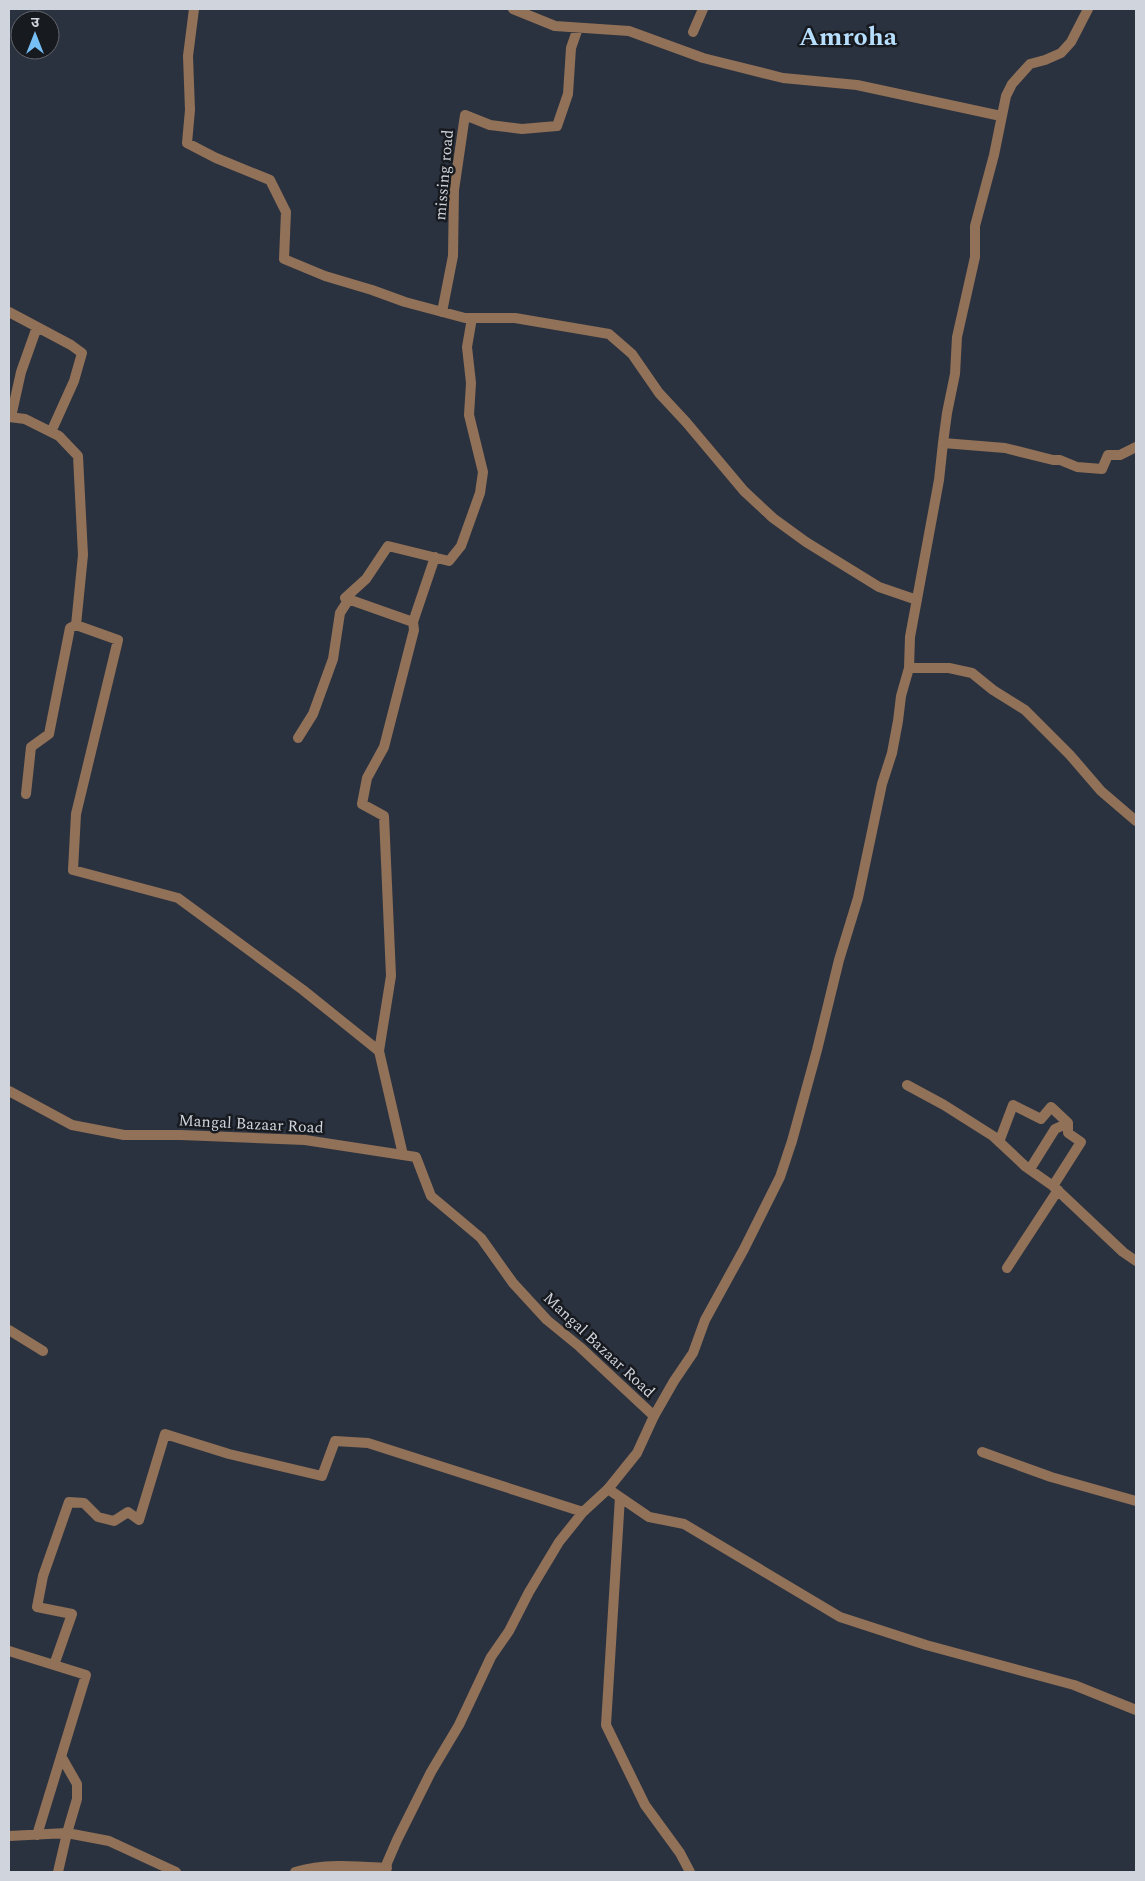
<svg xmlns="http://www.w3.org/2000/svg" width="1145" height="1881" viewBox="0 0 1145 1881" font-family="Spectral,'Noto Sans Devanagari',serif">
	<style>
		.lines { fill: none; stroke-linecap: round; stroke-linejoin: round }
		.minor { stroke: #917158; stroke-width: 10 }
		.tertiary { stroke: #917158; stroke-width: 10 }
		.labels { text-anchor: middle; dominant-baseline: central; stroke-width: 5; stroke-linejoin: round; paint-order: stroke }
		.street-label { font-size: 16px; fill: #d0d4dc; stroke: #171a1f }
		.town-label { font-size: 26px; font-weight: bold; fill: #b7defd; stroke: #171a1f }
	</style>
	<rect width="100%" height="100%" fill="#2b323f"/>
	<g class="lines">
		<path class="minor" d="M194,9L188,56L190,110L187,143L216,158L270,180L286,212L284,259L325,276L372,290L405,302L465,318H515L609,334L632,354L659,393L686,422L744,491L773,518L806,542L879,587L917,600
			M513,9L555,26L629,31L703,58L783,78L857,85L1001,116
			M1088,9L1071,42L1061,53L1045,60L1030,64L1012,84L1006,96L994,155L975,226V257L957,337L955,374L947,413L943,443L1005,448L1053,460H1060L1077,467L1102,469L1108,455H1120L1136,447
			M693,32L703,9
			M9,312L71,345L82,353L74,381L51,432
			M442,312L453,256L454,190L465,115L490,125L522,129L557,126L568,94L571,48L578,28
			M9,417L25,419L59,436L78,456L83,555L76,625L118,640L76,814L73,870L178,898L303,990L379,1051L403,1155
			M11,417L21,372L37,327
			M943,443L939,480L910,637L909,668H949L972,673L993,690L1025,710L1070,755L1101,791L1136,821
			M435,557L413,622L345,598L366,579L388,546L449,561L461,546L480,493L483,472L469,415L471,383L467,347L472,318
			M298,738L313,714L333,659L340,613L349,599
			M26,794L31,747L49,734L70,628L76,625
			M379,1051L391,976L384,816L362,804L367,778L384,747L414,630L413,622
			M907,1085L944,1105L993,1136L1026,1167L1053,1186L1123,1252L1136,1261
			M999,1142L1013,1105L1041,1119L1051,1107L1068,1123V1133L1081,1142L1053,1186
			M1030,1169L1055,1129L1068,1123
			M1007,1268L1058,1190
			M9,1330L43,1351
			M654,1416L674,1381L693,1353L705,1320L744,1249L780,1177L792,1141L817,1050L839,960L858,898L882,784L892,753L898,721L901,696L909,668
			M982,1452L1051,1477L1136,1501
			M620,1497L606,1725L645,1805L680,1853L690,1872
			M9,1651L86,1675L37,1835
			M54,1665L72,1614L37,1607L43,1576L69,1502L84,1503L98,1517L114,1521L128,1512L139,1520L165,1434L229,1454L322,1476L335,1441L368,1443L583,1512
			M61,1756L77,1784V1799L67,1833L109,1841L176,1872
			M9,1836L67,1833L58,1872
			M295,1872C325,1863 356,1866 387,1868
			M386,1872L387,1863L397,1840L431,1772L459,1725L491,1657L509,1631L529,1592L559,1542L583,1512L608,1489L649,1517L684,1524L840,1617L926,1645L1074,1685L1136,1710"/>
		<path class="tertiary" d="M9,1091L72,1125L124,1135H181L305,1140L416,1157L431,1196L481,1238L513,1283L547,1320L580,1347L654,1416L637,1453L608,1489"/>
	</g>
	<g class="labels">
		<g class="street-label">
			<text transform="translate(444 175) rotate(-85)">missing road</text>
			<text transform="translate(251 1124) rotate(3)">Mangal Bazaar Road</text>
			<text transform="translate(599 1345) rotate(43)">Mangal Bazaar Road</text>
		</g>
		<g class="town-label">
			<text x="848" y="37">Amroha</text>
		</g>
	</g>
	<rect width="1145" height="1881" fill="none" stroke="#d0d4dc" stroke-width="20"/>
	<g transform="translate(35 35)"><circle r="24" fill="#171a1f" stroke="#61646b"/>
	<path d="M0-4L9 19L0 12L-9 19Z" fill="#77c0f7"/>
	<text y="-8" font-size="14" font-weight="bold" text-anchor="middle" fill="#d0d4dc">उ</text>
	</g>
</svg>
